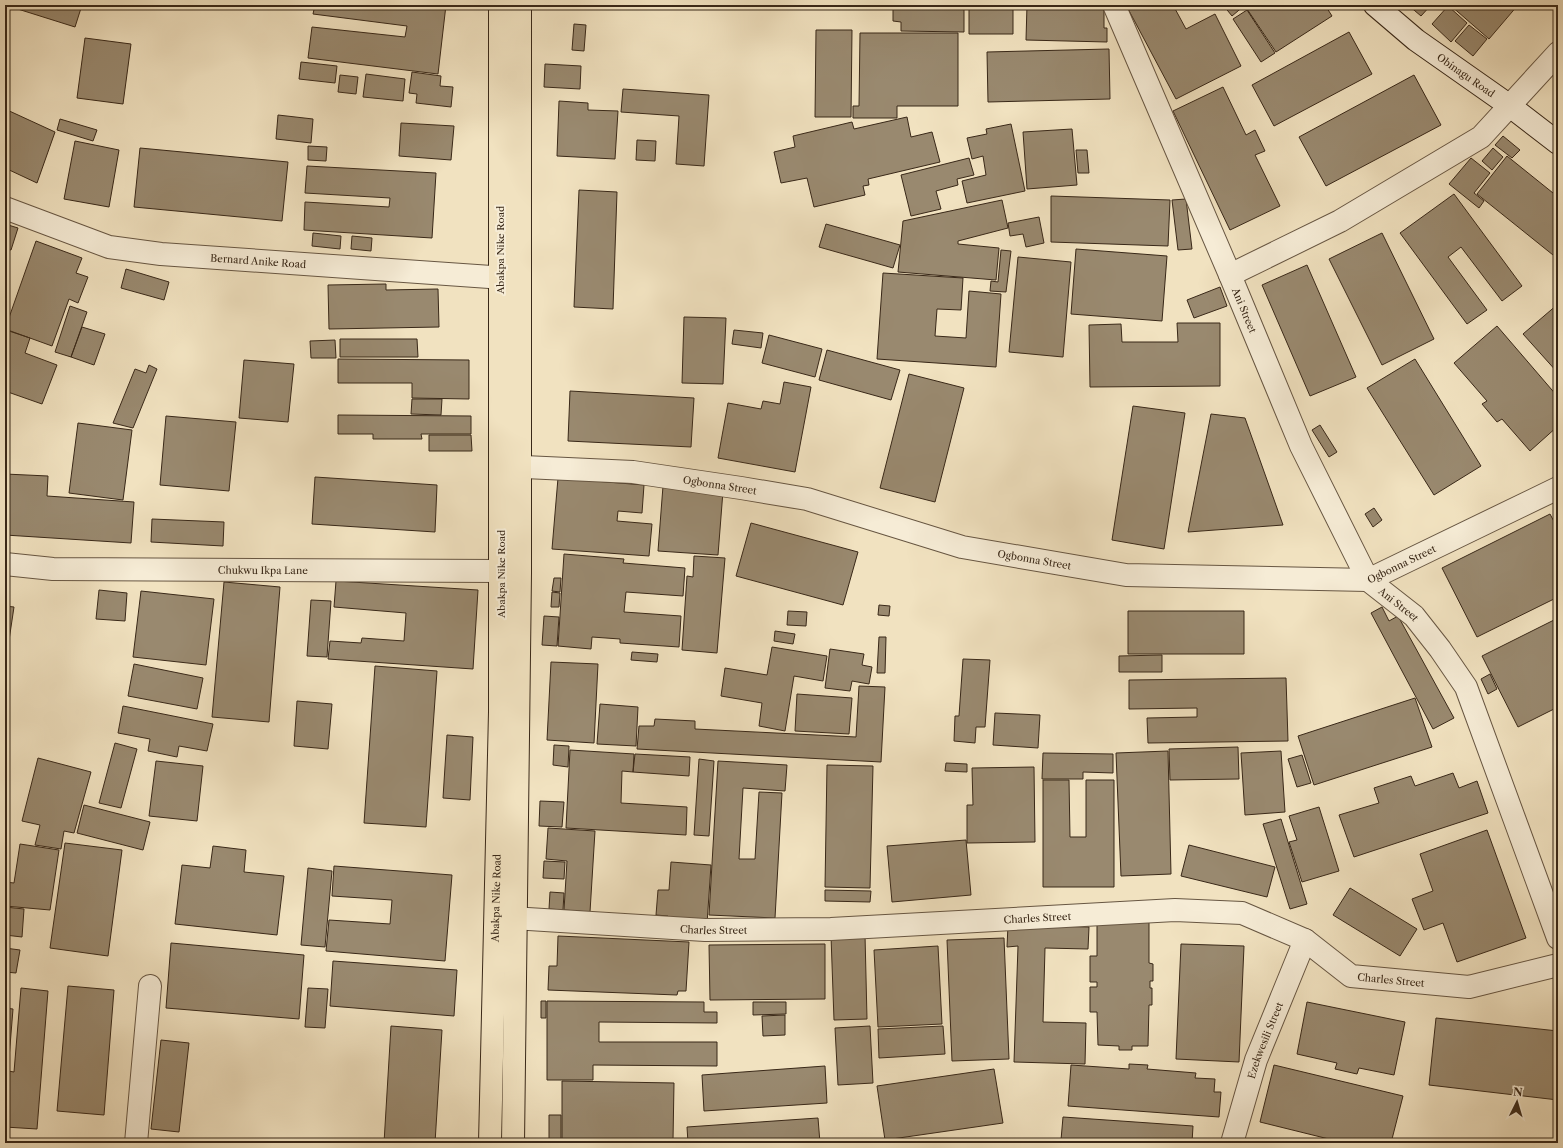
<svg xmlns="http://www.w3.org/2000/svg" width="1563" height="1148" viewBox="0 0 1563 1148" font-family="'Libre Caslon Text',serif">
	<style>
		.building { fill: #99896f; stroke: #392818 }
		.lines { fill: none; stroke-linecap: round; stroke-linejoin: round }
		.street-casing { stroke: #675642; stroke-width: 24 }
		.secondary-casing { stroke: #392818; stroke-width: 24 }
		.primary-casing { stroke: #392818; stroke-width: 24 }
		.street { stroke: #f6ecd6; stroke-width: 22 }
		.secondary { stroke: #f6ecd6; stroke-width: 22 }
		.primary { stroke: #f1e2c0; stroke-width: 22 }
		.labels { text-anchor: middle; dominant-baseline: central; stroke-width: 4; stroke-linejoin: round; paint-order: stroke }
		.street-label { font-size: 10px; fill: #392818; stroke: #f6ecd6 }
	</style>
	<rect width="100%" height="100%" fill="#f1e2c0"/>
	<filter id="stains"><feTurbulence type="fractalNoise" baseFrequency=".005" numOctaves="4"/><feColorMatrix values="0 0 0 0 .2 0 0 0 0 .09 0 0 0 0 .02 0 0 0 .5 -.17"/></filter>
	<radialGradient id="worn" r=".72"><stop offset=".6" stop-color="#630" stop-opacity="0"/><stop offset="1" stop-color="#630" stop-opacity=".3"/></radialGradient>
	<path class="building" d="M5,5H82L75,27Z
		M315,5H446L438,74L308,58L312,27L405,37L407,26L313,14Z
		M893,5H964V32L901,31V22L893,21Z
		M969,5H1013V34H969Z
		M1027,5H1104V28H1107V42L1026,40Z
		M1126,5H1173L1186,29L1215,14L1241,66L1176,99Z
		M1223,5H1245L1232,16Z
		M1254,5H1325L1332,16L1276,52L1247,9Z
		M1408,5H1431L1421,16Z
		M1450,5H1518L1489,39Z
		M1448,6L1467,23L1451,42L1432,24Z
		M1247,10L1275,53L1261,62L1233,19Z
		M574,24L586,25L584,51L572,50Z
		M1469,25L1487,39L1473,56L1455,41Z
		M816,30H852L851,117H815Z
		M1349,32L1372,74L1274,126L1252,85Z
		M860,33H958V106H897V118H853V106H859Z
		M85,38L131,44L123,104L77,98Z
		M1109,49L1110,99L988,102L987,52Z
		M301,62L337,66L335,83L299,79Z
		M545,64L581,66L580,89L544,87Z
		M412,72L441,76L440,86L453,87L451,107L416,103L417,94L409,93Z
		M366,74L405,79L403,101L363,97Z
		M340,75L358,77L356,94L338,92Z
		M1414,75L1441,125L1326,186L1299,137Z
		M1223,87L1246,135L1255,130L1265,151L1255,155L1280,206L1230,230L1173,111Z
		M623,89L709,95L704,166L676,164L679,116L621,112Z
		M559,101L588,103V110L618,111L615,159L557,156Z
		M5,109L55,132L37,183L5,168Z
		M278,115L313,119L311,143L276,139Z
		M907,117L911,137L932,132L940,162L868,179L869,185L863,186L865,195L814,207L807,178L781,183L774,152L795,147L793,136L852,122L854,129Z
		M60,119L97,130L93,141L57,130Z
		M401,123L454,126L451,160L399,156Z
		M1011,124L1025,191L967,203L962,181L986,175L983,156L972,159L967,138L987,134L986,129Z
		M1072,129L1077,185L1027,189L1023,132Z
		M1503,136L1520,150L1512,158L1495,145Z
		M637,140L656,141L655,161L636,160Z
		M75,141L119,150L109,207L64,199Z
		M308,146L327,147L326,161L308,160Z
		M140,148L288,162L282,221L134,207Z
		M1493,148L1503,157L1492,170L1482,161Z
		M1076,150H1087L1089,173H1078Z
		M1507,156L1558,197V259L1477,194Z
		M969,158L974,175L957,179L958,185L936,191L941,209L911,216L901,175Z
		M1471,158L1490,173L1474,193L1484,201L1479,208L1449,184Z
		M307,166L436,173L432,238L304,230L305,202L389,207L390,198L305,193Z
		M579,190L617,192L613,309L574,307Z
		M1454,194L1522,286L1502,301L1461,247L1448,257L1487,310L1467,324L1400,233Z
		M1051,196L1170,200L1168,246L1051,242Z
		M1186,199L1192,249L1178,250L1172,200Z
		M1002,200L1008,228L958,241V244L999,248L996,280L898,272L903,221Z
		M1039,217L1044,243L1026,247L1023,234L1010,236L1008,223Z
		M5,224L18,228L11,250L5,249Z
		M826,224L900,245L893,268L819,247Z
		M313,233L341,236L340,249L312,246Z
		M1382,233L1434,339L1382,365L1329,259Z
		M352,236L372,238L371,251L351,249Z
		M36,241L82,258L76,273L88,277L78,303L69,299L52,346L5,329Z
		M1076,249L1167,256L1162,321L1071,314Z
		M1001,250L1011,251L1006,292L990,291L991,281L998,282Z
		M1018,257L1071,262L1063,357L1009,352Z
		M1307,265L1356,377L1310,396L1262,285Z
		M126,269L169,282L164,300L121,288Z
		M883,273L963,278L961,310L937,309L935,336L966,338L969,291L1001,294L996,367L877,359Z
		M386,284V290L438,289L439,327L329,329L328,285Z
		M1220,287L1227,306L1194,318L1187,300Z
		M1558,304V373L1523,334Z
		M70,306L87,312L71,357L55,352Z
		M684,317L726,318L723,384L682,383Z
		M1177,323H1220V386L1090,387L1089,325L1121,324L1122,342H1178Z
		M1497,326L1558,397V426L1530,451L1502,419L1497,422L1482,404L1487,401L1454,363Z
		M82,327L105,334L94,365L71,357Z
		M6,330L30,338L25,353L57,365L42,404L5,391V334Z
		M734,330L763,333L761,348L732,344Z
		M769,335L822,349L815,377L762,363Z
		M340,339H417L418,357H340Z
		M335,340L336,358H311L310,341Z
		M827,350L900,370L891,400L819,380Z
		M338,359L469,360V399L412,398V383H338Z
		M1415,359L1481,466L1434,495L1367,388Z
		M244,360L294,364L288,422L239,418Z
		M149,365L157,369L133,428L113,423L135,369L146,373Z
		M909,374L964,388L935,502L880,488Z
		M784,382L811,387L795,472L718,458L728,403L761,409L763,401L780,404Z
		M570,391L694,398L691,447L568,441Z
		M412,399H442L441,415L411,414Z
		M1133,406L1185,413L1164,549L1112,540Z
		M1211,414L1245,418L1283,525L1188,532Z
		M338,415L471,416V434H421L422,439H373V434H338Z
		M166,416L236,422L229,491L160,485Z
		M78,423L132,430L123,500L69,493Z
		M1320,425L1337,452L1329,457L1312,430Z
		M429,435H471L472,451H429Z
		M5,474L48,476L47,496L134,502L131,543L5,535Z
		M315,477L437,485L435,532L312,524Z
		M558,478L644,485L642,513L618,511L617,521L652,524L649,556L552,549Z
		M663,486L723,491L718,555L658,551Z
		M1374,508L1382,520L1373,527L1365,514Z
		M1550,514L1558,529V597L1477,637L1442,568Z
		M152,519L224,522L223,546L151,542Z
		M751,523L858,552L843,605L736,576Z
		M564,554L624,559L623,563L685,568L683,596L626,592L624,612L681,616L679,647L620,643V639L592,637L591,649L558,646Z
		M694,556L725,558L717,653L682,650L687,576L693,577Z
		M554,578H561L560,592L552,591Z
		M336,581L478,590L473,669L328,659L330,641L361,643L362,638L404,641L406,613L334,607Z
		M224,582L280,587L269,722L212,717Z
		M99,590L127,593L125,621L96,619Z
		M141,591L214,599L206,665L133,657Z
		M552,592L560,593L559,607H551Z
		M311,600L331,601L327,657L307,656Z
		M879,605L890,606L889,616L878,615Z
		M5,606L14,607L5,667Z
		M1382,607L1389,621L1398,616L1454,718L1433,729L1371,613Z
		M788,611L807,612L806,626L787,625Z
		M1128,611H1244V654H1128Z
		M544,616L559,617L557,646L542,645Z
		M1558,618V652L1554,654L1558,663V707L1518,727L1482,656Z
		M775,631L795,634L793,644L774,641Z
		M879,637H886L885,673H877Z
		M772,647L827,656L823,681L794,676L785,731L759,726L762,703L721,696L725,668L767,675Z
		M830,649L864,654L862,665L872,667L869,684L852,681L850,691L825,688Z
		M632,652L658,654L657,662L631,660Z
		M1162,655V672H1119V656Z
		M963,659L990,660L985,727H976L975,743L954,741L955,716H959Z
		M551,662L598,664L594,743L547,740Z
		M134,664L203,678L197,709L128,696Z
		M375,666L437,671L426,827L364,823Z
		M1490,674L1497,689L1488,694L1481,679Z
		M1286,678L1288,741L1148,743L1147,718L1197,717V708L1129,709V680Z
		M859,686L885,687L881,762L637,749L639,726H654L655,719L695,721V729L856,737Z
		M797,694L852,698L849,734L795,731Z
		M1415,698L1432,747L1314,785L1298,736Z
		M297,701L332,704L328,749L294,746Z
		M600,704L638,707L636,746L597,744Z
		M123,706L213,724L207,751L179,746L177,757L148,751L150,739L118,733Z
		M995,713L1040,715L1038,748L993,745Z
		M447,735L473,737L470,800L443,798Z
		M115,743L137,749L121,808L99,803Z
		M554,745L569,746L568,767L553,765Z
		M1238,747L1239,779L1170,780L1169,749Z
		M570,750L634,754L633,772L622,771L621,803L687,807L686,835L566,828Z
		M1168,751L1171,874L1121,876L1116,753Z
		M1281,751L1285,812L1245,815L1241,753Z
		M1043,753L1113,754V773L1083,772V779H1042Z
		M635,754L690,757L689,776L633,772Z
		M1302,755L1311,783L1297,787L1288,759Z
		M38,758L91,772L74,833L64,831L61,849L35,845L40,825L22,821Z
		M699,759L714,761L709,836L694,835Z
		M156,761L203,766L197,821L149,816Z
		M718,761L787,765L785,791L743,788L739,859H755L759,792L782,793L775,918L709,915Z
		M946,763L967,764V772L945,771Z
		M827,765L873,766L870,888L825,887Z
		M1034,767L1035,842L967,843V805H973L972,768Z
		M1453,773L1459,788L1477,781L1488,813L1354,857L1339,815L1379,803L1374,788L1411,776L1415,786Z
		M1043,780H1069L1070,837H1086V780H1114V887H1043Z
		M540,801L564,802L562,827L539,826Z
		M84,805L150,822L143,850L77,833Z
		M1319,807L1339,871L1302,882L1289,842L1297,840L1289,816Z
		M1281,819L1307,904L1290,909L1263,824Z
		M548,828L595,831L590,912L564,910L567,861L546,859Z
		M1487,830L1526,938L1457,962L1443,923L1424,930L1412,899L1433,891L1420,854Z
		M966,840L971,895L892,902L887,846Z
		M65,843L122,850L108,956L50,948Z
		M20,844L59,850L50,910L5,906V882L14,883Z
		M1189,845L1275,867L1267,897L1181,876Z
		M213,846L246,850L244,872L284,876L277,935L175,924L182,865L210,868Z
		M544,861L565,862L564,879L543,878Z
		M671,862L711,865L707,924L667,921L668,916L656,915L658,890H669Z
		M334,866L452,875L445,961L326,951L329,920L390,924L392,900L332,896Z
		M308,868L332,871L325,947L301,945Z
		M1350,888L1417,929L1400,956L1333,915Z
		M825,890L871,891L870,902L825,901Z
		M550,892L564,893L563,910L549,909Z
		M5,907L24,909L22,937L5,935Z
		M1097,922H1149V963L1153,964V981H1150V988H1152V1005H1149L1148,1046H1132V1050H1119V1046L1098,1045L1097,1012H1090V987H1097V982H1090V956H1097Z
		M1008,925L1089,927L1088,949L1045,948L1043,1022L1086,1023L1085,1064L1014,1062L1018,946L1007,947Z
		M865,935L867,1019L834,1020L831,936Z
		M558,936L689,942L686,991H678L677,995L548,990L549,966H557Z
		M1004,938L1009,1059L952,1061L947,940Z
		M171,943L304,955L299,1019L166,1008Z
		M825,944V999L710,1000L709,945Z
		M1181,944L1244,946L1239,1062L1176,1059Z
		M938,946L942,1024L878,1027L874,950Z
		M5,948L20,950L16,973L5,972Z
		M333,961L457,970L454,1016L330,1006Z
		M68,986L114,990L104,1115L57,1111Z
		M21,988L48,991L37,1129L5,1127V1008L13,1009L8,1071L14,1072Z
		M308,988L328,989L325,1028L305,1027Z
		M541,1001H546V1018H541Z
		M547,1001L704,1002V1012H717V1023L599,1022V1042H717V1066L593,1065V1080H547Z
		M753,1002H786V1014L753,1015Z
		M1307,1002L1405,1022L1394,1075L1359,1068L1357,1074L1335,1069L1337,1063L1297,1054Z
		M785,1015V1035L763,1036L762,1016Z
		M1436,1018L1558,1031V1100L1429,1085Z
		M391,1026L442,1030L435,1143H384Z
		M870,1026L873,1083L838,1085L835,1028Z
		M943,1026L945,1054L879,1058L878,1029Z
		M161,1040L189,1043L179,1132L151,1129Z
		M1129,1064L1148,1065L1147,1069L1196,1073L1195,1078L1215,1079L1214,1092H1221L1219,1117L1068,1106L1071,1065L1129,1069Z
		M1274,1065L1403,1096L1391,1143H1345L1260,1122Z
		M825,1066L827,1103L704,1111L702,1075Z
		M994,1069L1003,1123L885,1140L877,1086Z
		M562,1081L674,1083L673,1140L562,1139Z
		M549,1115H561V1139H549Z
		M1063,1117L1193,1126L1192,1143H1099L1061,1140Z
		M818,1118L820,1143H688L687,1127Z"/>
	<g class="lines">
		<g class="street-casing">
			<g id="street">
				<path id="s1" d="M1114,5L1230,275L1301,446L1368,580L1414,616L1440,649L1466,687L1558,938"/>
				<path id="s2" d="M5,208L109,247L161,254L519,279"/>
				<path d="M1230,275L1340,221L1481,137L1558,53"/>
				<path id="s3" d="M502,466L633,472L741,488L807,499L962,547L1126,575L1368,580L1558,488"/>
				<path id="s4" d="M5,564L53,569L501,571L519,573"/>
				<path id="s5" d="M497,917L705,930L831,929L1175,910L1242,913L1305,940L1351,976L1469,987L1558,965"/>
				<path d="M136,1143L150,986"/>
				<path id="s6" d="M1232,1143L1256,1060L1305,940"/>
			</g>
		</g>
		<g class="secondary-casing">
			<g id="secondary">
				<path id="s7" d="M1375,5L1416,40L1510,106L1558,143"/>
			</g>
		</g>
		<g class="primary-casing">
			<g id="primary">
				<path id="s8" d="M490,1143L500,712V5"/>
				<path d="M513,1143L520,573V5"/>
			</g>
		</g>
		<use href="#street" class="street"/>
		<use href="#secondary" class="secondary"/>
		<use href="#primary" class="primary"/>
	</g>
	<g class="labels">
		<g class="street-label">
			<text stroke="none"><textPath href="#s7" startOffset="115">Obinagu Road</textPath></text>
			<text transform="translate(500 250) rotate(-90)">Abakpa Nike Road</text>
			<text stroke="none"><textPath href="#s2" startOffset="261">Bernard Anike Road</textPath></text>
			<text stroke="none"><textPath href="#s1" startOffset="332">Ani Street</textPath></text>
			<text stroke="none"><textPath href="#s3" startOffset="219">Ogbonna Street</textPath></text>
			<text stroke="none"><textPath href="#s3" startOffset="543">Ogbonna Street</textPath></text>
			<text stroke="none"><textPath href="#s3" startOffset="915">Ogbonna Street</textPath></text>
			<text stroke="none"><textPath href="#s4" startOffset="258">Chukwu Ikpa Lane</textPath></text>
			<text transform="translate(501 574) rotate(-90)">Abakpa Nike Road</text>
			<text stroke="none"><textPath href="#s1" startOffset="668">Ani Street</textPath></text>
			<text stroke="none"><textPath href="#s8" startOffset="245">Abakpa Nike Road</textPath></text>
			<text stroke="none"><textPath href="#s5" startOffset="541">Charles Street</textPath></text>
			<text stroke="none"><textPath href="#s5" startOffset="217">Charles Street</textPath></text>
			<text stroke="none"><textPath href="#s5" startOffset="913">Charles Street</textPath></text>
			<text stroke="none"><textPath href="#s6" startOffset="108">Ezekwesili Street</textPath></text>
		</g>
	</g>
	<rect width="1563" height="1148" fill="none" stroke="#f1e2c0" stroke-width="20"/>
	<rect x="6" y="6" width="1551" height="1136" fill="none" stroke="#392818" stroke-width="2"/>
	<rect x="10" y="10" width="1543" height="1128" fill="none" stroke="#392818"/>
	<g transform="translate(1517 1102) rotate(5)" stroke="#f6ecd6" stroke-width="3" paint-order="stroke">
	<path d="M0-3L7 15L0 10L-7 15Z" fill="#392818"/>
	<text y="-6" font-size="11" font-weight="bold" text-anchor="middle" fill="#392818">N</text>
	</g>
	<rect width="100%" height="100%" filter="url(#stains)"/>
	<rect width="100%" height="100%" fill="url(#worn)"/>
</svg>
